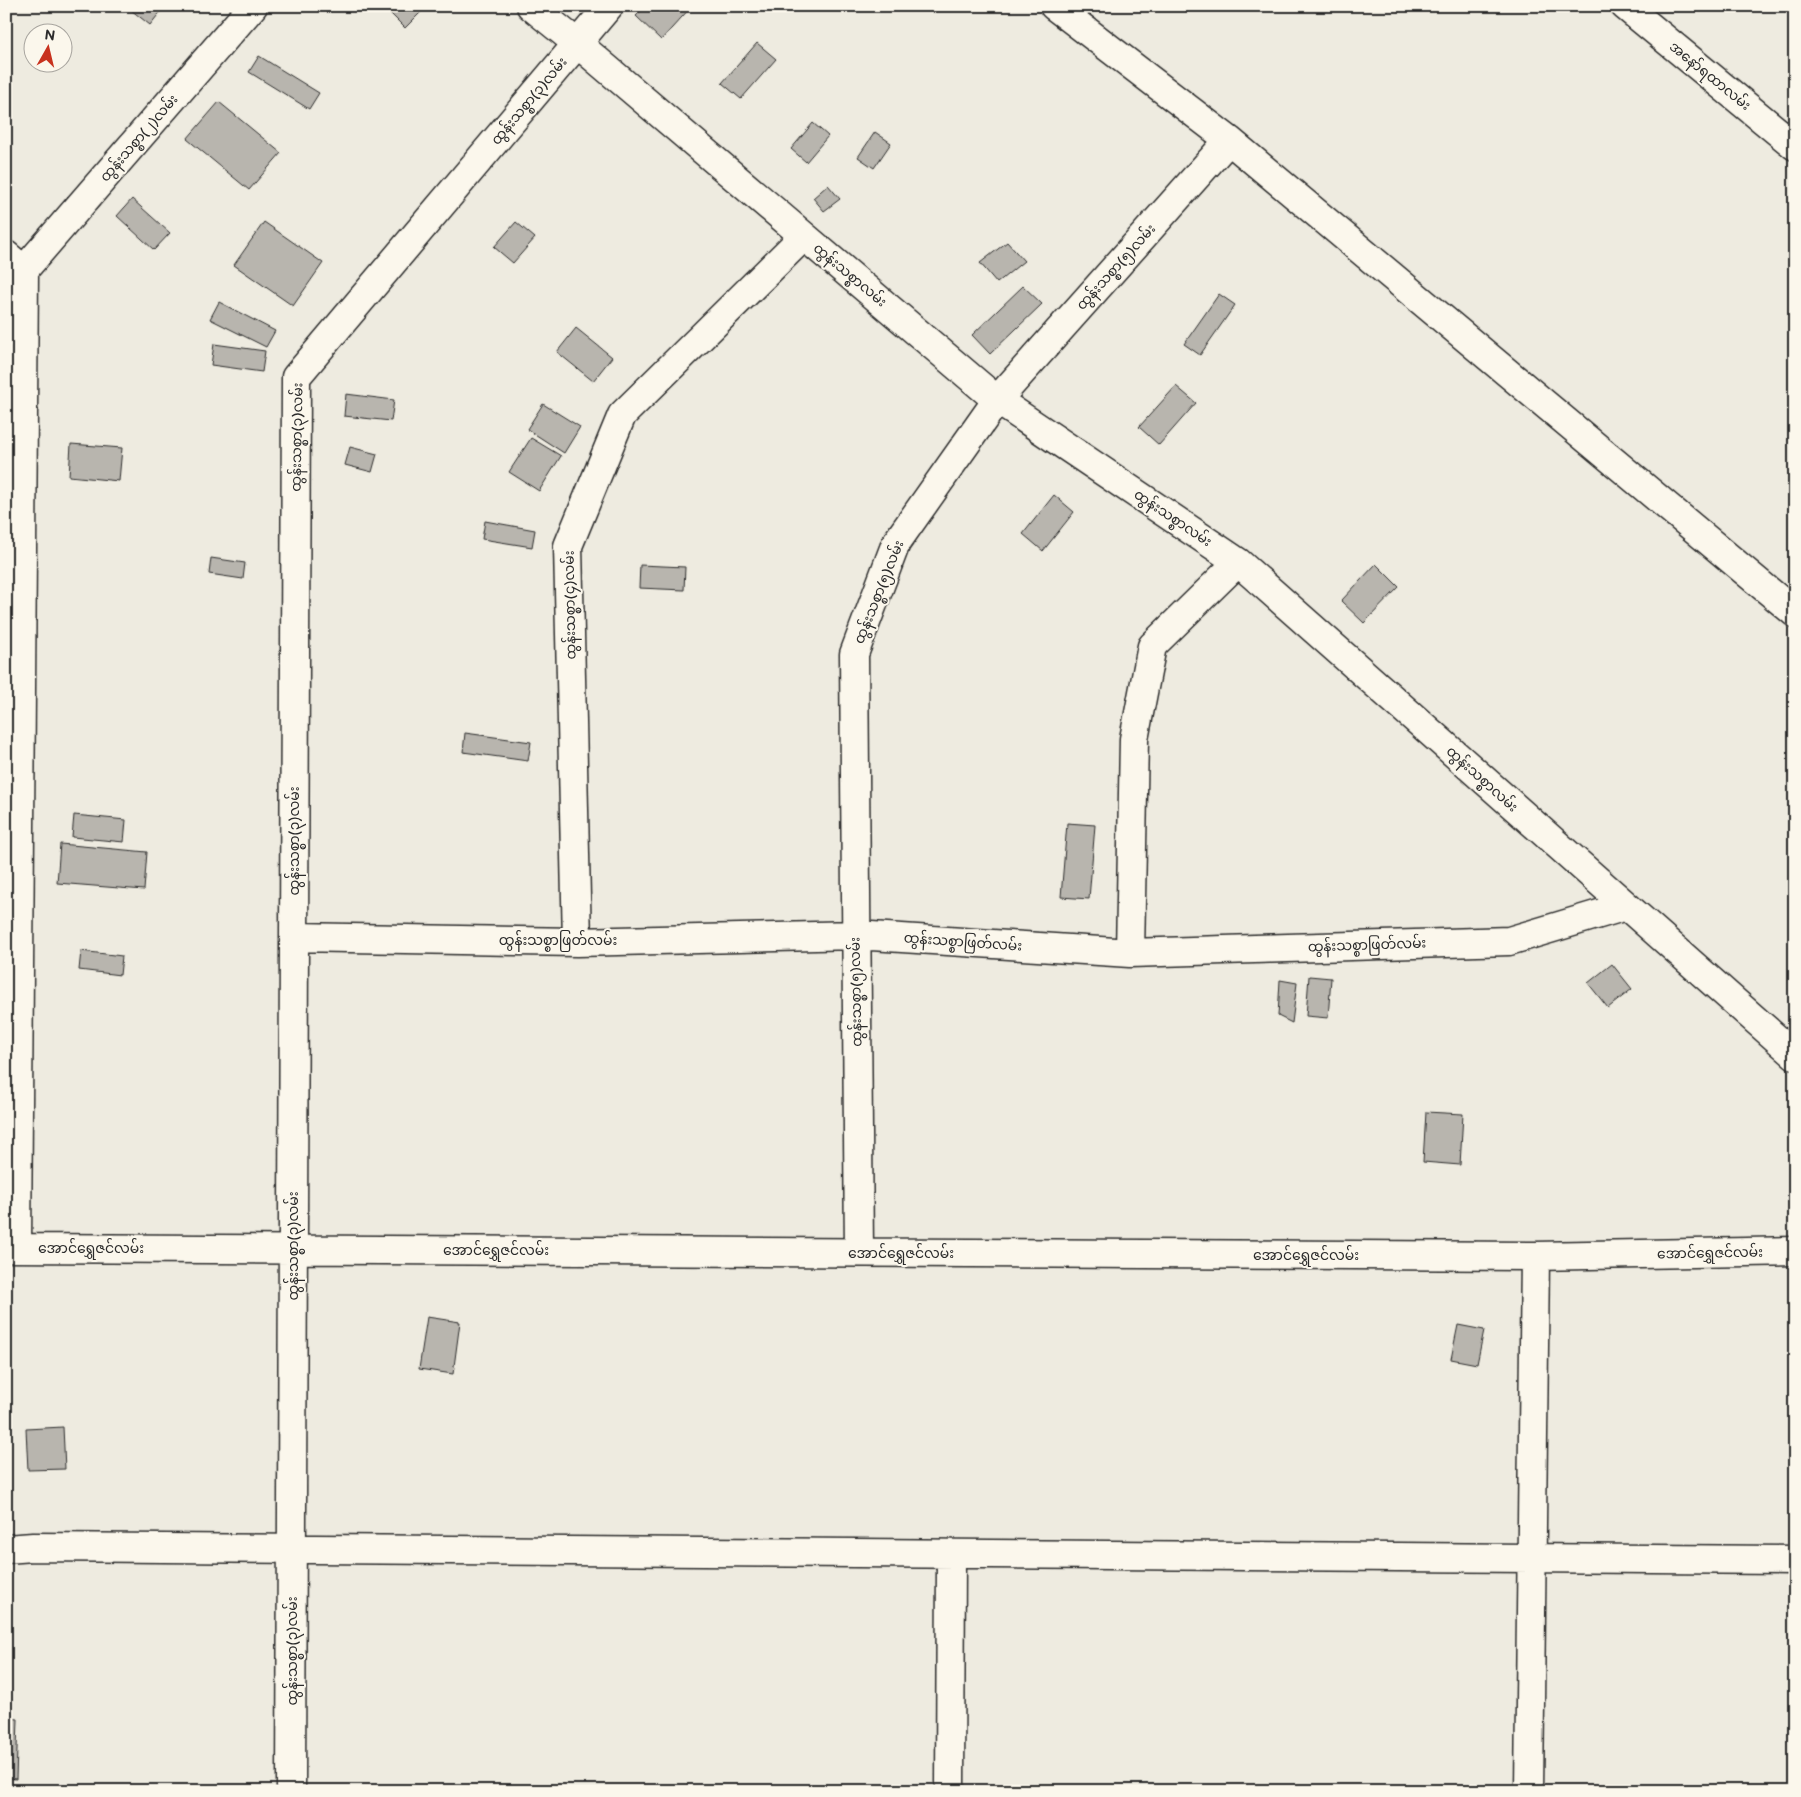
<svg xmlns="http://www.w3.org/2000/svg" width="1801" height="1797" viewBox="0 0 1801 1797" font-family="'Balsamiq Sans','Noto Sans Myanmar',sans-serif">
	<style>
		.building { fill: #b8b5ae; stroke: #2b2b2b }
		.lines { fill: none; stroke-linecap: round; stroke-linejoin: round }
		.street-casing { stroke: #2b2b2b; stroke-width: 31 }
		.street { stroke: #fbf7ec; stroke-width: 28 }
		.labels { text-anchor: middle; dominant-baseline: central; stroke-width: 4; stroke-linejoin: round; paint-order: stroke }
		.street-label { font-size: 14px; fill: #2b2b2b; stroke: #fbf7ec }
	</style>
	<rect width="100%" height="100%" fill="#eeebe0"/>
	<filter id="ink" filterUnits="userSpaceOnUse"><feTurbulence type="fractalNoise" baseFrequency=".02" numOctaves="2"/><feDisplacementMap in="SourceGraphic" scale="10" xChannelSelector="R" yChannelSelector="G"/><feConvolveMatrix kernelMatrix="1 2 1 2 8 2 1 2 1" color-interpolation-filters="sRGB"/></filter>
	<g filter="url(#ink)">
		<path class="building" d="M126,6H165L150,25Z
			M383,6H427L405,28Z
			M646,6H692L661,40L636,16Z
			M757,43L776,59L741,99L722,83Z
			M259,56L319,93L309,109L249,72Z
			M219,102L281,153L249,190L187,139Z
			M813,123L828,136L806,162L791,149Z
			M875,132L891,143L874,168L858,157Z
			M828,185L840,199L824,211L813,198Z
			M132,199L170,233L154,250L117,216Z
			M264,222L323,263L293,306L234,265Z
			M516,222L535,238L513,263L494,247Z
			M1007,242L1024,261L997,283L980,263Z
			M1023,286L1042,304L990,354L972,335Z
			M1219,294L1235,305L1200,355L1184,344Z
			M219,302L275,331L266,347L210,319Z
			M576,328L612,357L593,381L557,352Z
			M214,344L265,351L262,372L211,365Z
			M1176,386L1196,403L1159,445L1139,427Z
			M346,394L394,400L391,421L344,416Z
			M543,404L580,427L564,453L527,429Z
			M531,438L561,456L539,491L509,472Z
			M71,444L122,448L119,481L69,476Z
			M350,447L377,454L372,472L345,465Z
			M1054,495L1074,512L1043,551L1023,534Z
			M485,521L535,530L532,547L482,539Z
			M211,558L245,563L243,579L209,574Z
			M1376,564L1399,587L1364,623L1341,601Z
			M640,565L685,567L684,590L639,588Z
			M465,733L531,742L528,761L463,752Z
			M74,815L126,820L124,842L72,837Z
			M1067,823L1095,825L1089,899L1061,897Z
			M60,844L147,852L144,890L57,883Z
			M81,951L122,956L120,975L79,970Z
			M1612,964L1632,989L1608,1008L1588,983Z
			M1309,976L1331,978L1328,1018L1306,1016Z
			M1280,980L1297,983L1292,1023L1278,1016Z
			M1426,1112L1463,1114L1460,1165L1423,1162Z
			M427,1317L460,1322L453,1374L419,1369Z
			M1458,1325L1484,1330L1477,1364L1451,1359Z
			M63,1427L65,1469L28,1470L26,1429Z
			M6,1718L18,1719L16,1779L6,1778Z"/>
		<g class="lines">
			<g class="street-casing">
				<path id="street" d="M531,6L578,44L997,400L1238,562L1795,1055
					M1054,6L1229,140L1795,613
					M1625,6L1795,146
					M6,255L24,270L17,1247
					M24,270L253,6
					M294,937L577,942L856,935L1130,953L1509,941L1626,906
					M577,942L568,546L622,415L804,236
					M1130,953L1134,739L1152,646L1238,562
					M6,1248L1535,1256L1795,1251
					M859,1252L854,654L896,543L997,400L1229,140
					M6,1549L33,1547L1795,1560
					M291,1791L296,377L609,6
					M950,1791L951,1554
					M1529,1791L1535,1256"/>
			</g>
			<use href="#street" class="street"/>
		</g>
	</g>
	<g class="labels">
		<g class="street-label">
			<text transform="translate(1710 76) rotate(39)">အနော်ရထာလမ်း</text>
			<text transform="translate(529 101) rotate(-50)">ထွန်းသစ္စာ(၃)လမ်း</text>
			<text transform="translate(139 138) rotate(-49)">ထွန်းသစ္စာ(၂)လမ်း</text>
			<text transform="translate(1116 267) rotate(-48)">ထွန်းသစ္စာ(၅)လမ်း</text>
			<text transform="translate(850 275) rotate(40)">ထွန်းသစ္စာလမ်း</text>
			<text transform="translate(297 437) rotate(-89)">ထွန်းသစ္စာ(၃)လမ်း</text>
			<text transform="translate(1173 518) rotate(34)">ထွန်းသစ္စာလမ်း</text>
			<text transform="translate(879 592) rotate(-68)">ထွန်းသစ္စာ(၅)လမ်း</text>
			<text transform="translate(570 605) rotate(-91)">ထွန်းသစ္စာ(၄)လမ်း</text>
			<text transform="translate(1482 779) rotate(42)">ထွန်းသစ္စာလမ်း</text>
			<text transform="translate(294 841) rotate(-90)">ထွန်းသစ္စာ(၃)လမ်း</text>
			<text x="558" y="940">ထွန်းသစ္စာဖြတ်လမ်း</text>
			<text transform="translate(963 942) rotate(4)">ထွန်းသစ္စာဖြတ်လမ်း</text>
			<text transform="translate(1367 945) rotate(-2)">ထွန်းသစ္စာဖြတ်လမ်း</text>
			<text transform="translate(856 992) rotate(-91)">ထွန်းသစ္စာ(၅)လမ်း</text>
			<text transform="translate(293 1246) rotate(-90)">ထွန်းသစ္စာ(၃)လမ်း</text>
			<text x="91" y="1248">အောင်ရွှေဇင်လမ်း</text>
			<text x="496" y="1250">အောင်ရွှေဇင်လမ်း</text>
			<text x="901" y="1253">အောင်ရွှေဇင်လမ်း</text>
			<text transform="translate(1710 1253) rotate(-1)">အောင်ရွှေဇင်လမ်း</text>
			<text x="1306" y="1255">အောင်ရွှေဇင်လမ်း</text>
			<text transform="translate(292 1651) rotate(-90)">ထွန်းသစ္စာ(၃)လမ်း</text>
		</g>
	</g>
	<rect width="1801" height="1797" fill="none" stroke="#fbf7ec" stroke-width="25"/>
	<rect x="12" y="12" width="1776" height="1772" fill="none" stroke="#2b2b2b" stroke-width="2" filter="url(#ink)"/>
	<g transform="translate(48 48) rotate(8)"><circle r="24" fill="#fbf7ec" stroke="#a8a59f"/>
	<path d="M0-4L9 19L0 12L-9 19Z" fill="#c8321e"/>
	<text y="-8" font-size="14" font-weight="bold" text-anchor="middle" fill="#2b2b2b">N</text>
	</g>
</svg>
